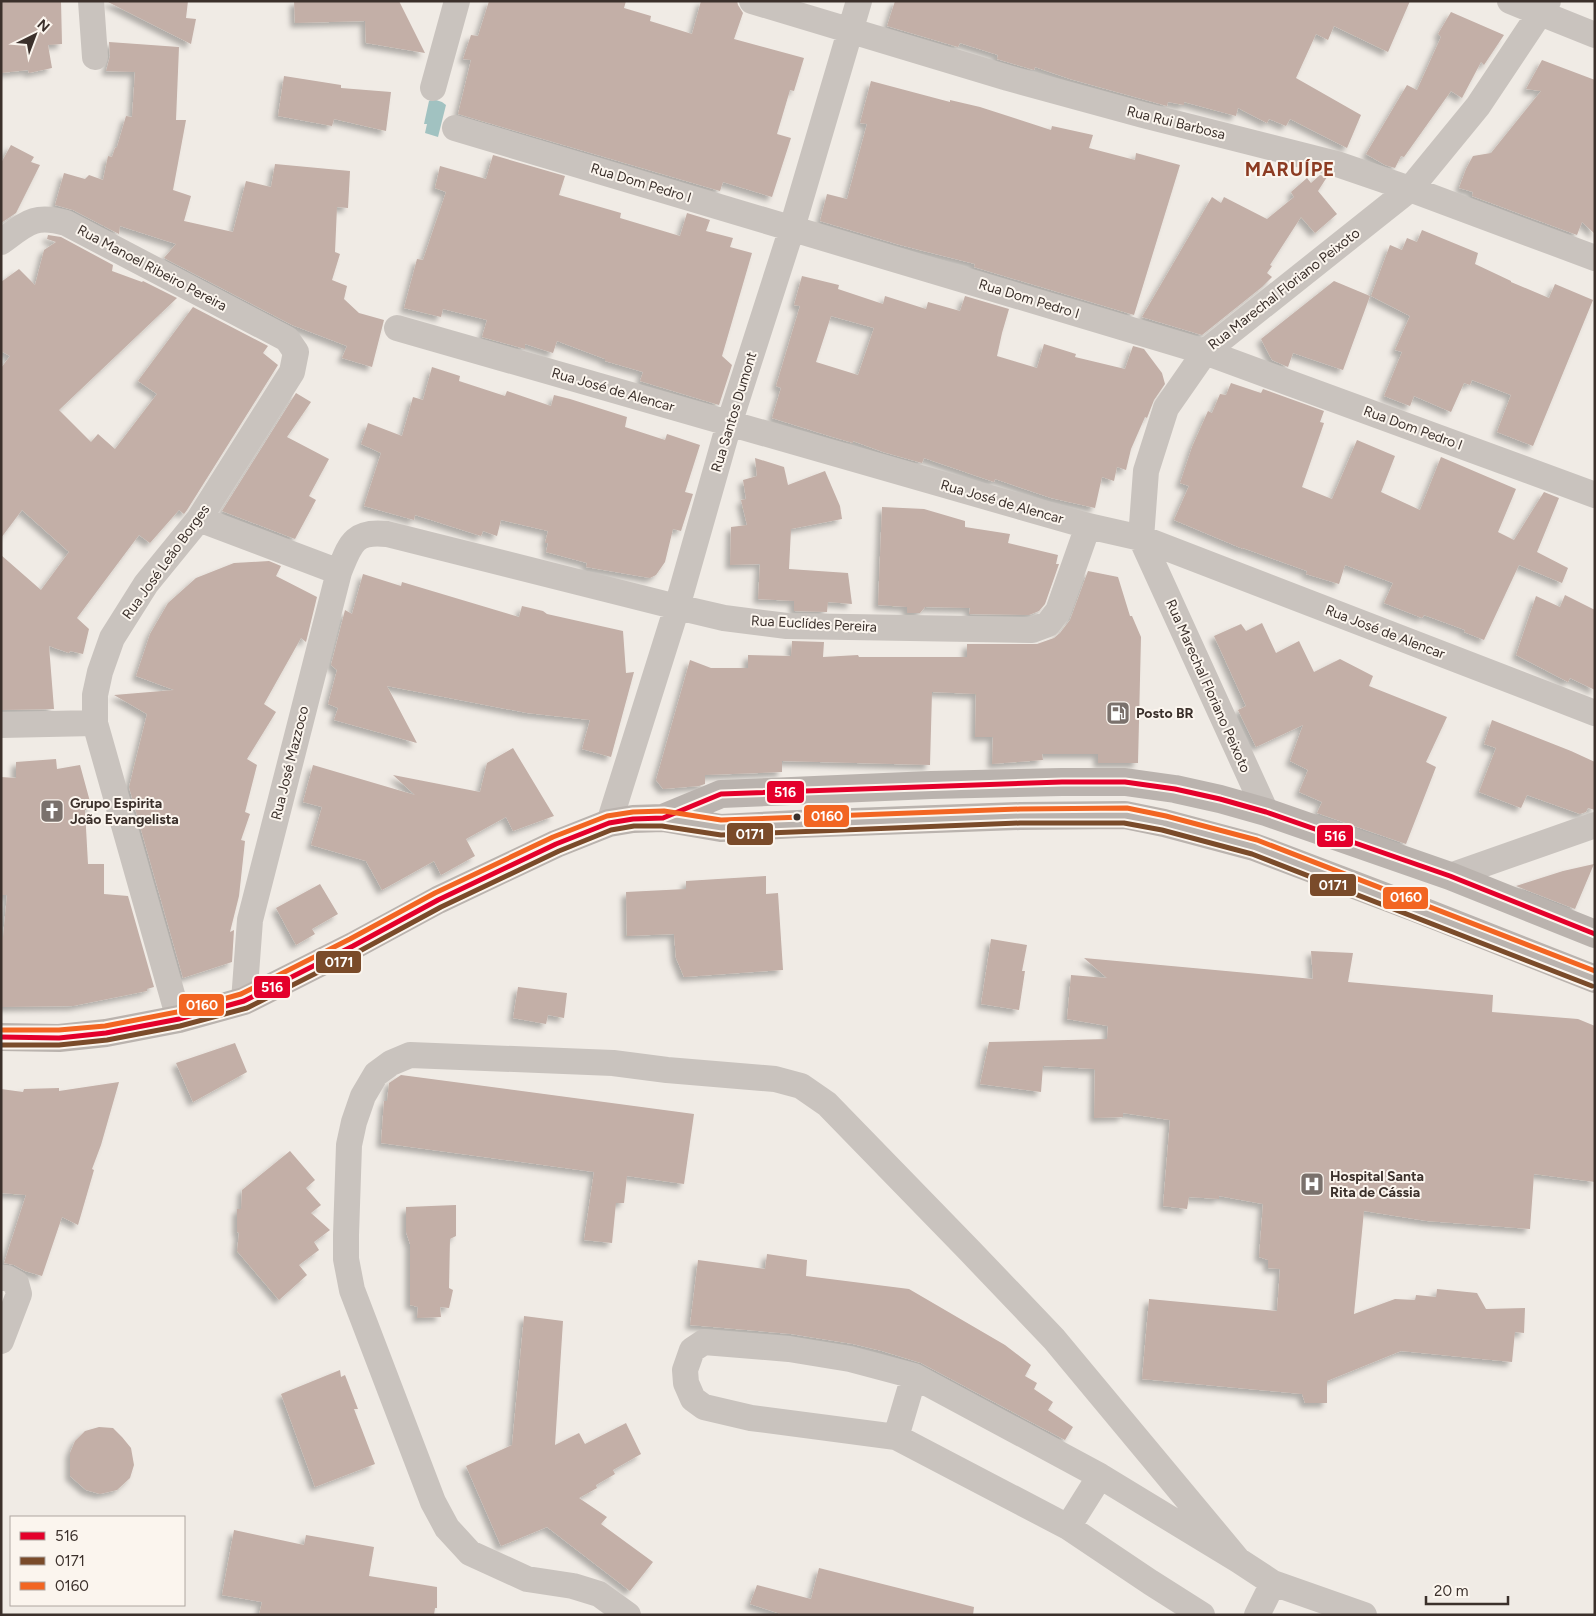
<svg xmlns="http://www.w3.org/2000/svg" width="1596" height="1616" viewBox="0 0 1596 1616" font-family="Figtree,sans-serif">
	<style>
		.water { fill: #a1c2c1 }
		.building { fill: #c3afa7; fill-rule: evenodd; filter: url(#shadow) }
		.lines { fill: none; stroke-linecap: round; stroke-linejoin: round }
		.street { stroke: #c9c3be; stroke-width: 26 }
		.secondary { stroke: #bab3ae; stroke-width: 28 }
		.bus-1-casing { stroke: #fbf5ee; stroke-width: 9 }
		.bus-2-casing { stroke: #fbf5ee; stroke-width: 9 }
		.bus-3-casing { stroke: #fbf5ee; stroke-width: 9 }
		.bus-1 { stroke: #e4002b; stroke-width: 5 }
		.bus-2 { stroke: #7a4b2a; stroke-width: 5 }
		.bus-3 { stroke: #f26522; stroke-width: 5 }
		.bus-dot { fill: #3b302b; stroke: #fbf5ee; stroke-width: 2 }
		.labels { text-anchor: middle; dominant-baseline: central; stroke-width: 4; stroke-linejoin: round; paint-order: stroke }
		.street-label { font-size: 14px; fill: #3b302b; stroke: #fbf5ee }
		.poi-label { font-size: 14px; font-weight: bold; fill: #3b302b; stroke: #fbf5ee; text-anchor: start }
		.district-label { font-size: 19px; font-weight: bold; letter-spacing: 1px; fill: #8c3b22; stroke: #fbf5ee }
		.line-badge { stroke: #fbf5ee; stroke-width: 2 }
		.badge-label { font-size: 14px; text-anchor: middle; font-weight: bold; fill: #fff }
	</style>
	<defs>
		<filter id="shadow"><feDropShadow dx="-4.5" dy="4.5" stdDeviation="2.5" flood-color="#0004"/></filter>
	</defs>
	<rect width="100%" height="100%" fill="#f0ebe5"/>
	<path class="water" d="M433,99L442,102L446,105L438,137L425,133L427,124H424L429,101Z"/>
	<path class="building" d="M1,1H61L62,44L48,45L52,68L29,73L28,70L1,73Z
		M106,1H188L186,18L196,19L191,44Z
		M294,1H399L425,53L366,43L365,21L295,23Z
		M489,1H626L624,8L651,16L650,21L692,34L701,1H737L738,5L743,13L734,39L804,58L794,91L790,90L777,134L791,138L772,197L723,182L720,191L458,114L471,60L463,59L471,35L478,36Z
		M895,1H1410L1388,52L1334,26L1328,40L1316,34L1296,78L1361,115L1347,148L1290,119L1286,126L1269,119L1267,123L1238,108L1236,116L1184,102V105L1168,102L1167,106L1070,79L1035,67L1034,70L997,59L998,55L960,43L958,47L887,26Z
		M1451,12L1504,35L1484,65L1481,62L1462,98L1451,91L1404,157L1401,156L1395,168L1385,165L1366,154L1407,85L1417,90L1441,37L1438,34Z
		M109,42L179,47L176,120H186L173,190L191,196L184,221L233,232L246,181L271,187L275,164L350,171L348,208L337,207L335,252L340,254L332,280L347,286L344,299L359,313L384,320L372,367L342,358L347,346L292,325L164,258L176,244L120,226L119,234L73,210L55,205L64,173L85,179L89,175L103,180L108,156L112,157L115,148L117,147L126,116L132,117L135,72L106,71L110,56Z
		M1542,60L1595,80V234L1582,222L1577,235L1472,196L1473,192L1459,188L1466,169L1473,156L1491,153L1541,91L1526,89Z
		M284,76L341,85V88L391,92L386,131L334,119L332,126L278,116Z
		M871,81L950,102V100L980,107L1051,130L1052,126L1093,135L1089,148L1135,160L1136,153L1180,165L1134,315L974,267L975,264L900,245L820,221L827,194L847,199L867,124L860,123Z
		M11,145L34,157L31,162L40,165L16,213L1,223V163Z
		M493,155L565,176L559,195L621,213L620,218L680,236L687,213L710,220L706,231L733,238L730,247L752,253L722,356L732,365L719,405L640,381L643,372L605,361V359L557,341L553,353L525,344V349L482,337L487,320L443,309L441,317L404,308L417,259L423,260L446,192L435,188L440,166L486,179Z
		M1320,175L1327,177L1318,191L1337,214L1315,233L1301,217L1270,265L1272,266L1267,273L1272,277L1262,287L1202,335L1142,317L1212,197L1221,203L1224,197L1267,219L1294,197L1291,192L1307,178L1311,183Z
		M1422,230L1478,253L1475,264L1511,281V282L1549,298L1555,284L1593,300L1533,446L1497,432L1511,395L1472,380L1470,385L1464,383L1451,412L1414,396L1410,406L1384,396L1402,352L1395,350L1410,316L1371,296L1390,245L1402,250L1407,238L1417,242Z
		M48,235L61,237L113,265L112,271L142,282L143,281L177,298L59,410L91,442L98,434L115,449L157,394L138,381L193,307L268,346L263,353L278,365L187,510L184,514L179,510L150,543L139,535L77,618L89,629L83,654L70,651L69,653L49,646L54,709L1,710V555L41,590L69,552L22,510L1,538V368L10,356L1,351V282L19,269L35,285L44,250L56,242L47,239Z
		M802,276L839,285L838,289L883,304L885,296L926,309L928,302L960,311L965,296L1009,309L1002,333L997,356L1037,368L1044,344L1076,354L1075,357L1125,369L1133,346L1144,349L1162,373L1165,384L1154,400L1147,418L1145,417L1131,449L1126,470L1117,467L1114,481L1102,477L1095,508L1051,498L995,479L994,482L924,458L922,463L883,452L853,441V443L826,435L772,418L781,388L776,386L800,306L794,305ZM831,316L874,328L858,375L816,362Z
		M1334,281L1370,296L1343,370L1293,353L1288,367L1272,360L1261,339Z
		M432,367L460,376L459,381L505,396L507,391L551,406L554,395L570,399L627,417L625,427L665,440L667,434L700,445L685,492L693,494L681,531L673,529L665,562L656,575L650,578L586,567L587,563L546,552L548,543H545L548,531L501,520L497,536L483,531L481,536L415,515L414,520L364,506L381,453L361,444L368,423L402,436L413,397L423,400Z
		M1231,383L1261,393L1263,389L1324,411L1320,422L1324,423L1302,487L1332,499L1357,440L1395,456L1381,492L1420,510L1441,457L1516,489L1498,532L1514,540L1544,492L1559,498L1537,552L1568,568L1562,583L1519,565L1484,640L1464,632L1465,630L1424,615L1422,618L1384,603L1393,583L1345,565L1339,584L1306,574L1307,571L1243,548V549L1174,520L1189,486L1180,483L1192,447L1208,411L1212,413L1220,394L1226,395Z
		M296,393L311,402L287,437L329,459L309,496L316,500L295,539L222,511Z
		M755,458L784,467L788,485L825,471L840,506L842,519L791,529L789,569L848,573L852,604L828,602L827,612L794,611V601L758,599L760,564L730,565L731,527L747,525L741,500L746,499L743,480L757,476Z
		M882,507L924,509L965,521V527L1010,534L1008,543L1058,555L1056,564H1059L1045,604L1039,611L1029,615L969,614L970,608L925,607L920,613H907V607L878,605Z
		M269,561L281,566L276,576L317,597L306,642L301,638L264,704L276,712L247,759L257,765L245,812L250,814L241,840L245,841L239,896L230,932L234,930L232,962L183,978L129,787L147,714L114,695L174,690L136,676L150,634L168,603L196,578L234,563Z
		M1088,571L1118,577L1130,616H1132L1141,637L1138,763H1098V754H1042L1043,760L992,764L993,737H975L976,694L932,692L930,765L782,761V772L705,775V784L699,786L663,789L656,780L690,660L711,668H748V655L791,656L792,641L824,642L823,657L858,655L859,657H967V644H1037L1054,638L1060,633L1070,620Z
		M363,574L401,586L402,582L519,617L522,606L543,611L547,614L623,631L626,673L634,672L611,757L582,749L590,720L527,713L387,686L417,743L334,720L338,708L328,704L337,670L331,665L345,610L352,614Z
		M1565,595L1595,610V690L1570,678L1568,682L1516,655L1536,596L1560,607Z
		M1262,623L1276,653L1299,641L1314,672L1340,659L1373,676L1369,686L1447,717L1426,762L1436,767L1406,844L1317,813L1322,802L1299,792L1308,770L1290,761L1303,725L1256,747L1238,710L1246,706L1214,636L1241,624L1246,631Z
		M1492,720L1571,751L1595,762V810L1588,808L1586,812L1580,814L1527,795L1521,808L1479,792L1496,748L1484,744Z
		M513,748L554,816L513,831L506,817L466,839L475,856L441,875L434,861L382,890L366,861L311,845L322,807L303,802L313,765L415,795L393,775L480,792L487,763Z
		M56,759L57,769L80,765L92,809L85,810L88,864H104V894L128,896L154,987L147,989V991L73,1006L1,1007V937H3L7,895H1V777L16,778V762Z
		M1594,864L1575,909L1516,886L1563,871Z
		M766,876V894L778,893L783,970L684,977L676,958L674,934L627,936L626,892L686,889V881Z
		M320,884L338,914L312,929L315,934L296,945L276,908Z
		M991,939L1027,945L1022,971H1025L1019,1010L981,1004Z
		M1311,951L1353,953L1348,982L1493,995L1492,1012L1578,1019L1595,1026V1182L1534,1174L1530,1229L1427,1221L1364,1211L1354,1314L1395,1299L1415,1300L1416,1295L1436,1297L1437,1289L1477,1293L1486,1309L1525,1308L1524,1333L1515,1332L1512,1362L1401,1351L1327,1381V1403H1305L1302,1394L1142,1379L1149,1299L1277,1311L1280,1269L1268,1268V1260L1259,1257L1263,1204L1219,1196V1199L1189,1197L1187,1209L1163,1206L1170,1120L1123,1113V1117L1094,1118L1095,1069L1043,1066L1041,1092L980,1084L989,1042L1107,1039L1108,1026L1067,1019L1071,975L1107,978L1084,958L1313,979Z
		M518,987L567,993L564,1018L548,1015L546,1024L513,1018Z
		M235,1043L247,1072L193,1102L176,1063Z
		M401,1075L694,1114L684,1184L627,1176L624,1203H616L612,1243L584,1240L594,1172L381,1143L384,1101H387L389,1083Z
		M119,1082L101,1145L92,1169L94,1170L78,1225L62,1217L42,1276L25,1271L14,1265L4,1263L26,1195L1,1193V1089L23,1092L24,1089L59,1088V1091Z
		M290,1151L315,1180L306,1188L321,1205L311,1213L330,1230L314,1242L319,1250L299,1265L307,1275L279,1300L237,1251L239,1233L237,1232V1209H241L242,1190Z
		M456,1205V1236L450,1239L449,1288L453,1290L449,1308L440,1307L441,1317L417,1318L418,1307L410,1305V1244L406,1232V1207Z
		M767,1254L807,1260L806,1276L909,1289L1005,1345L1031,1365L1025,1376L1037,1383L1034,1389L1053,1402L1048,1410L1073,1427L1065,1440L921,1363L882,1351L853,1344L791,1334L690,1325L698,1260L765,1269Z
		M524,1316L563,1321L555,1445L579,1433L585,1444L626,1423L641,1454L613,1470L615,1474L596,1485L597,1488L579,1498L607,1517L601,1524L653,1562L630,1591L547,1527L501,1546L466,1466L512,1445Z
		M340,1370L341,1377L345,1375L358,1409H354L375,1464L315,1487L281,1394Z
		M99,1427L113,1428L122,1437L131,1448L134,1465L130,1478L117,1490L100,1494L86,1490L70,1476V1453L75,1441L85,1431Z
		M234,1530L304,1545L306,1535L374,1547L369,1576L437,1587V1608H435L434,1615H259L262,1602L222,1595Z
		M819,1568L974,1607L973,1615H784L750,1604L757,1585L811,1599Z"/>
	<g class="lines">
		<path class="street" d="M91,1L95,57
			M752,1L1008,78L1143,115L1337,164L1410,189L1595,258
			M1510,1L1595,35
			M433,88L457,1
			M455,128L1205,352L1595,495
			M1,242C27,223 34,214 66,223L287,339L296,352L292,372L199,519L146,584L112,638L100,672L95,695V723L179,1019
			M397,328L1088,526L1141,538L1595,713
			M199,519L339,572
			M1,725L95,723
			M1266,812L1141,538L1146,471L1166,408L1205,352L1410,189L1478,106L1548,1
			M609,823L677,607L729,424L792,228L859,1
			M1450,876L1595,825
			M244,1001L250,920L339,572C350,545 353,530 387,534L677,607L724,618L787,626L1032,630L1048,624L1058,611L1088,526
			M1,1278H7L16,1283L19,1294L1,1341
			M896,1437L914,1376
			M1068,1527L1100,1476
			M628,1615L599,1594L573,1586L527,1579L470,1553L447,1528L433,1502L352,1290L346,1259V1235L349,1145L354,1122L363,1096L376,1074L391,1063L410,1055L613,1063L667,1070L775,1079L801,1086L827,1104L970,1251L1054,1339L1238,1560
			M1202,1615L1150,1582L1068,1527L896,1437L751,1418L704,1407L693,1399L686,1383L685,1370L692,1350L704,1342L789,1349L850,1359L914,1376L1100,1476L1238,1560L1273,1583L1364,1615
			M1257,1615L1273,1583"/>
		<path class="secondary" d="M663,818L721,794L931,785L1062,782H1125L1175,789L1220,799L1266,812L1450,876L1595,934
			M1,1037L59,1038L106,1033L179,1019L244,1001L353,946L438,900L556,844L609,823L633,819L663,818L721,828L798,824L1020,816L1125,815L1164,823L1254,847L1415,908L1595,979"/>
		<g class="bus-1-casing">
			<path id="bus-1" d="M1,1037L59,1038L106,1033L179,1019L244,1001L353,946L438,900L556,844L609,823L633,819L663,818L721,794L1062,782H1125L1175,789L1220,799L1266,812L1450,876L1595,934"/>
		</g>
		<g class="bus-2-casing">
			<path id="bus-2" d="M1,1045H59L107,1040L180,1026L247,1008L356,953L441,907L559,851L611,830L634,826H662L721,835L1020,823H1124L1162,830L1252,854L1592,986"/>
		</g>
		<g class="bus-3-casing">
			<path id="bus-3" d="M1,1030H59L105,1026L177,1012L241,994L350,939L435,893L553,837L607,816L633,812L664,811L721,820L1020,809L1127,808L1166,816L1257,840L1595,971"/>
		</g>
		<use href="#bus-1" class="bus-1"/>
		<use href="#bus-2" class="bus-2"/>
		<use href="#bus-3" class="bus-3"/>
	</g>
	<defs>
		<g id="fuel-square" transform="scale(1.25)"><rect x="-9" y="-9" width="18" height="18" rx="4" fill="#7a716c" stroke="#fbf5ee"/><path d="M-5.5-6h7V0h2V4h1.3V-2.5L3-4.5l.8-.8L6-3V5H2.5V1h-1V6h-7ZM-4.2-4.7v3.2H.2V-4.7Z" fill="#fff"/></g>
		<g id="church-square" transform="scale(1.25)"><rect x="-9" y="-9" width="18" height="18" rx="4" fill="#7a716c" stroke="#fbf5ee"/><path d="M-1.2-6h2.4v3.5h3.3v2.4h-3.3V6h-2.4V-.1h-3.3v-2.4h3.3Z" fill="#fff"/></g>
		<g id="hospital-square" transform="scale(1.25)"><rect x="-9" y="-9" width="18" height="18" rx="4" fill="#7a716c" stroke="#fbf5ee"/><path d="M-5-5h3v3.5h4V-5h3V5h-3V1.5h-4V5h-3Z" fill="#fff"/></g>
	</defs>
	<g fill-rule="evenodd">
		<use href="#fuel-square" x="1118" y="713"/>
		<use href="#church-square" x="52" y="811"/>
		<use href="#hospital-square" x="1312" y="1184"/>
	</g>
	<circle class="bus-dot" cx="797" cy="817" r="4.5"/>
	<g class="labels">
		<g class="street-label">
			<text transform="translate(1176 123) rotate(14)">Rua Rui Barbosa</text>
			<text transform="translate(641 183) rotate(17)">Rua Dom Pedro I</text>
			<text transform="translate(152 268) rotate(28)">Rua Manoel Ribeiro Pereira</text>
			<text transform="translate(1284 289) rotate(-38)">Rua Marechal Floriano Peixoto</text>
			<text transform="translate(1029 299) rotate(17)">Rua Dom Pedro I</text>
			<text transform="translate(613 390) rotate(16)">Rua José de Alencar</text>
			<text transform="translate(734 412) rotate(-73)">Rua Santos Dumont</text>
			<text transform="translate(1413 428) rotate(20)">Rua Dom Pedro I</text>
			<text transform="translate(1002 502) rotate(16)">Rua José de Alencar</text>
			<text transform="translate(166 562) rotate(-54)">Rua José Leão Borges</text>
			<text transform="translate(814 624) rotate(3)">Rua Euclídes Pereira</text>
			<text transform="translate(1385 632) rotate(21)">Rua José de Alencar</text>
			<text transform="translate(1208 686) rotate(66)">Rua Marechal Floriano Peixoto</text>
			<text transform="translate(290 763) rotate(-76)">Rua José Mazzoco</text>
		</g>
		<g class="poi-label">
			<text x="1136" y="713">Posto BR</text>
			<text x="70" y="803">Grupo Espirita<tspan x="70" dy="16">João Evangelista</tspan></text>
			<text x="1330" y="1176">Hospital Santa<tspan x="1330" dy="16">Rita de Cássia</tspan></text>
		</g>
		<g class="district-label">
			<text x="1290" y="169">MARUÍPE</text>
		</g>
	</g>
	<g class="line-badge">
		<rect x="766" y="780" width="39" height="24" rx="5" fill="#e4002b"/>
		<rect x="803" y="804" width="47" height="24" rx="5" fill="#f26522"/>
		<rect x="726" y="822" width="48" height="24" rx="5" fill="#7a4b2a"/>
		<rect x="1316" y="824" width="38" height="24" rx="5" fill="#e4002b"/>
		<rect x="1309" y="873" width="48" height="24" rx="5" fill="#7a4b2a"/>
		<rect x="1382" y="886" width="47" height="24" rx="5" fill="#f26522"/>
		<rect x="315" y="950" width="47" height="24" rx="5" fill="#7a4b2a"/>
		<rect x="253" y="975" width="38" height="24" rx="5" fill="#e4002b"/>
		<rect x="178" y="993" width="47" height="24" rx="5" fill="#f26522"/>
	</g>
	<g class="badge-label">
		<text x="785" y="797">516</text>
		<text x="827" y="821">0160</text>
		<text x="750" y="839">0171</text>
		<text x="1335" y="841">516</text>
		<text x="1333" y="890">0171</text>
		<text x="1406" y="902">0160</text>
		<text x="339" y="967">0171</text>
		<text x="272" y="992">516</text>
		<text x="202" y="1010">0160</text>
	</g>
	<rect width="1596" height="1616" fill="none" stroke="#3b302b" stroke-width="5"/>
	<rect x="10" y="1516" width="175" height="90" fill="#fbf5ee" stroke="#aea6a0"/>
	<rect x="20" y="1532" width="25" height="8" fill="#e4002b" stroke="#aea6a0"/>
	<text x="55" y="1541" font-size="15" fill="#3b302b">516</text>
	<rect x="20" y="1557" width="25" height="8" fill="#7a4b2a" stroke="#aea6a0"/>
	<text x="55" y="1566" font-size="15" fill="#3b302b">0171</text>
	<rect x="20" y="1582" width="25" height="8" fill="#f26522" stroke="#aea6a0"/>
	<text x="55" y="1591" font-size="15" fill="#3b302b">0160</text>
	<g transform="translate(35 35) rotate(42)" stroke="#fbf5ee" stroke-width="4" paint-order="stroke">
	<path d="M0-4L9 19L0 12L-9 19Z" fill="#3b302b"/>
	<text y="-8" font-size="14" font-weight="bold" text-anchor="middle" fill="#3b302b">N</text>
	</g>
	<path d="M1426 1596v8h82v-8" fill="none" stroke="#3b302b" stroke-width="2.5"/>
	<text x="1434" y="1596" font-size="15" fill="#3b302b" stroke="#fbf5ee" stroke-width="4" paint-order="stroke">20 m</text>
</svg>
